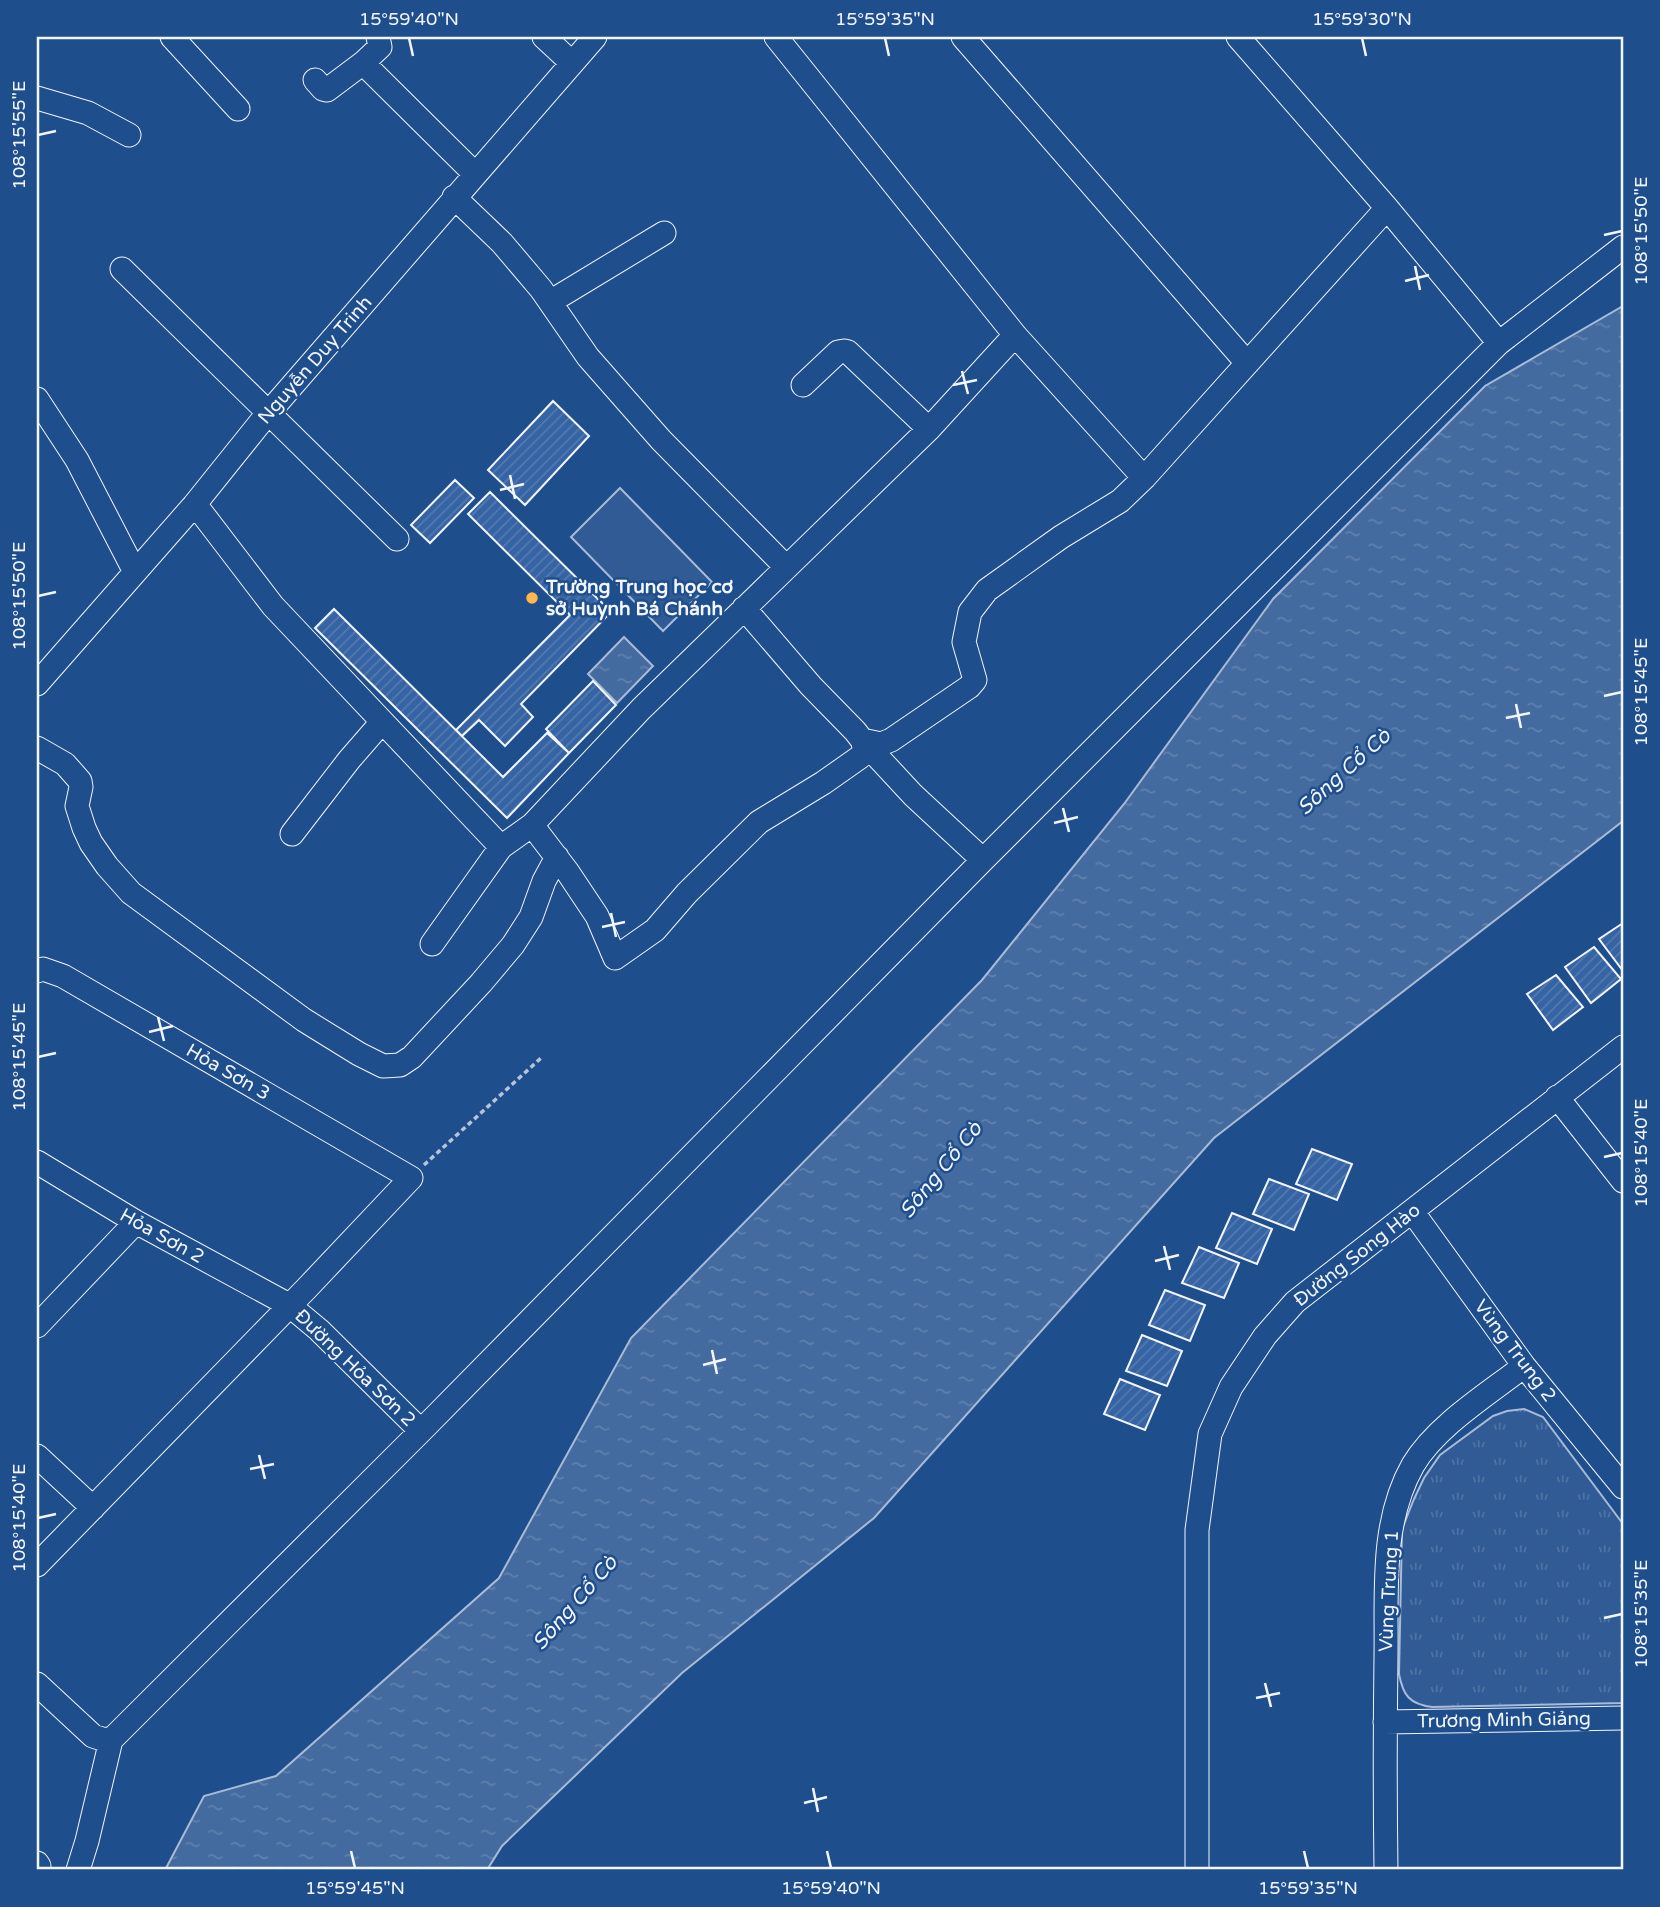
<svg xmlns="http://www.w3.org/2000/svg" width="1660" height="1907" viewBox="0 0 1660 1907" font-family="'Varela Round',sans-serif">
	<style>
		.built { fill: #305b95; stroke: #a8bbd7; stroke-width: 2 }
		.park { fill: url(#park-tufts); stroke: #a8bbd7; stroke-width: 2 }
		.water { fill: url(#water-ripples); stroke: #a8bbd7; stroke-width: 2 }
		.building { fill: url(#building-hatch); stroke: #f2f6ff; stroke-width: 2 }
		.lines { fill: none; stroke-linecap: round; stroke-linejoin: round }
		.minor-casing { stroke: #f2f6ff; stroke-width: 25 }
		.path { stroke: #b3c4dc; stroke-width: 3.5; stroke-dasharray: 5 3.5; stroke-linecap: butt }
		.minor { stroke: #1f4e8c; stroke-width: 23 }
		.ticks { fill: none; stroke: #f2f6ff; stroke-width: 2.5 }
		.poi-dot { fill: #ffb74d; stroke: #1f4e8c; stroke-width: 2.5 }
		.labels { text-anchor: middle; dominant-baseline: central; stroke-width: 5; stroke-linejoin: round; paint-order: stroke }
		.street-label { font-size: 19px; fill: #f2f6ff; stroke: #1f4e8c }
		.poi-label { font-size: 19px; font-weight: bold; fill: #f2f6ff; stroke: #1f4e8c; text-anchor: start }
		.water-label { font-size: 21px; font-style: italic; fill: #f2f6ff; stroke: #1f4e8c }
		.neatline { fill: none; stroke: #f2f6ff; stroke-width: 2.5 }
		.ticks-label { font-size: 18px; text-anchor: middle; fill: #f2f6ff }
	</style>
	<defs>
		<pattern id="park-tufts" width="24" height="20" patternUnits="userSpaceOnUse" patternTransform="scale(1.75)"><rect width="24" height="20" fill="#305b95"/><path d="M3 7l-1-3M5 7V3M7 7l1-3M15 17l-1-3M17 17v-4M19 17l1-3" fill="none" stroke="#4e73a5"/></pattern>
		<pattern id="water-ripples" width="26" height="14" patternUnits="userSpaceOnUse" patternTransform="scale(1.75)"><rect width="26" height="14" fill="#446ba0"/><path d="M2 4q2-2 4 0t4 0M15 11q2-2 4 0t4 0" fill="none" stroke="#5f81ae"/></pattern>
		<pattern id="building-hatch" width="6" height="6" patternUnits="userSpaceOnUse" patternTransform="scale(1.75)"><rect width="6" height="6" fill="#3563a3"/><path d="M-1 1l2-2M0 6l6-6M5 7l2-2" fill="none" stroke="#537ab1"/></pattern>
	</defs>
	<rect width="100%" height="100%" fill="#1f4e8c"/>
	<path class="built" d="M620,488L712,582L663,631L571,537Z"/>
	<path class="park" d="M1524,1409L1543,1417L1623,1524V1703L1432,1707C1409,1704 1403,1695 1399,1674L1402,1529L1414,1499L1424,1478L1440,1455L1493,1416L1507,1411Z"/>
	<path class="water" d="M1623,306V821L1214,1138L874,1518L682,1673L502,1846L487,1870H165L204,1796L276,1776L499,1578L631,1338L982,980L1124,804L1273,599L1485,386Z
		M624,637L653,666L617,703L588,674Z"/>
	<path class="building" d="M553,401L589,436L525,505L488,470Z
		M455,480L474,498L430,543L411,525Z
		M490,492L611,612L521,704L533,717L505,746L479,720L462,736L456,730L570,615L468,514Z
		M334,609L503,777L547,733L569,753L507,818L315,628Z
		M593,681L616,705L569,753L546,729Z
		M1623,923V971L1599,939Z
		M1594,947L1621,979L1591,1003L1565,967Z
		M1556,975L1583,1007L1553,1030L1527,994Z
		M1312,1149L1352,1164L1337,1200L1296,1184Z
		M1269,1179L1309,1194L1294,1230L1253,1214Z
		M1232,1213L1272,1229L1257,1264L1216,1248Z
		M1199,1247L1239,1263L1224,1298L1182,1283Z
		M1165,1290L1205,1305L1190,1341L1149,1325Z
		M1142,1335L1182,1351L1167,1386L1126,1371Z
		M1120,1379L1160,1395L1145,1430L1104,1414Z"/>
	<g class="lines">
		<g class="minor-casing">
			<path id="minor" d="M172,37L238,109
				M544,37L572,63
				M776,37L1015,335L1144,478
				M963,37L1247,363
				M1238,37L1387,208L1499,343
				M363,63L475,174
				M315,80L323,89L327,90L363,63L380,47L378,37
				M37,98L88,113L129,135
				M454,197L502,243L541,289L588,357L661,440L786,567
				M122,269L397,539
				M550,302L664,233
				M803,385L838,352L844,351L848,352L929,429
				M37,399L77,460L135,572
				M195,504L273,606L501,847
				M37,684L195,504L264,418L595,37
				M862,740L881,744L891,740L969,687L975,680L964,642L970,612L987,590L1061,537L1120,501L1144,478L1387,208
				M862,740L913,795L983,860
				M37,748L65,764L80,781L81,787L77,806L84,828L91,843L107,866L131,893L304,1020L359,1054L383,1066L400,1065L412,1057L481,983L513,945L531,917L544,881L557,857
				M532,825L567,871L597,916L615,958L655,930L687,893L759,822L823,783L860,757L865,750L862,740L855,731L811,686L744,608
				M292,834L349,760L382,722
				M432,944L501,847L532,825L641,709L929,429L1015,335
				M37,971L43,969L63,976L411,1178L306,1289L37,1565
				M1557,1097L1623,1181
				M37,1162L136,1222L289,1305L319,1330L421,1431
				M1412,1211L1524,1366L1623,1487
				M37,1326L136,1222
				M37,1456L93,1508
				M37,1684L93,1736L102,1739L111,1740
				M1385,1722L1623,1718
				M37,1863L39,1866L37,1868
				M78,1870L87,1841L111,1740L421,1431L983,860L1499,343L1623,247
				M1197,1870V1530L1210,1434L1231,1387L1265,1336L1295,1302L1623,1047
				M1386,1870C1385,1799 1385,1728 1386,1657C1387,1593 1380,1523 1413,1465C1436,1426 1488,1394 1524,1366"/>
		</g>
		<path class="path" d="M424,1165L541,1058"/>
		<use href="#minor" class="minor"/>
	</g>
	<path class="ticks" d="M409,38L413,56M885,38L889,56M1362,38L1366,56M38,135L56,131M1604,235L1622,231M1415,266L1420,290M1405,281L1429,275M962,371L968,394M953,385L977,380M510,475L515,499M500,490L524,484M38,596L56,592M1604,696L1622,692M1516,704L1521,728M1506,718L1530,713M1063,808L1069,832M1054,823L1078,817M611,913L616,937M602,927L625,922M158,1017L164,1041M149,1032L173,1026M38,1057L56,1053M1604,1157L1622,1153M1164,1246L1170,1270M1155,1261L1179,1255M712,1350L717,1374M703,1365L726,1359M259,1455L265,1479M250,1469L274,1464M38,1518L56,1514M1604,1618L1622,1614M1265,1683L1271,1707M1256,1698L1280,1693M813,1788L818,1812M804,1803L827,1797M351,1851L355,1868M827,1851L831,1868M1304,1851L1308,1868"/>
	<circle class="poi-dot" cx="532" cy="598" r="7"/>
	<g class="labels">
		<g class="street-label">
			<text transform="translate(315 360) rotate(-49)">Nguyễn Duy Trinh</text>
			<text transform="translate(228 1072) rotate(30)">Hỏa Sơn 3</text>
			<text transform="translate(162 1236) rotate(29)">Hỏa Sơn 2</text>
			<text transform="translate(1357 1255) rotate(-38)">Đường Song Hào</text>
			<text transform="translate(1515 1351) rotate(53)">Vùng Trung 2</text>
			<text transform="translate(355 1368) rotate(44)">Đường Hỏa Sơn 2</text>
			<text transform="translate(1389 1591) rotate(-87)">Vùng Trung 1</text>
			<text transform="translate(1504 1720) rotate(-1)">Trương Minh Giảng</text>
		</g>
		<g class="poi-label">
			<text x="546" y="587">Trường Trung học cơ<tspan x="546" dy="22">sở Huỳnh Bá Chánh</tspan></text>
		</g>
		<g class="water-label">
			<text transform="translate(1344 772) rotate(-42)">Sông Cổ Cò</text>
			<text transform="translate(941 1170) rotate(-51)">Sông Cổ Cò</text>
			<text transform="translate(575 1603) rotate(-49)">Sông Cổ Cò</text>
		</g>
	</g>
	<rect width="1660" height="1907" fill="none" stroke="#1f4e8c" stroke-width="77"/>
	<rect x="38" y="38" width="1584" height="1830" class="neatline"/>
	<g class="ticks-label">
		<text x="409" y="25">15°59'40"N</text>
		<text x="885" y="25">15°59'35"N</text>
		<text x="1362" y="25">15°59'30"N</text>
		<text transform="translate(19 135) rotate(-90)" y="6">108°15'55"E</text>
		<text transform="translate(1641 231) rotate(-90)" y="6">108°15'50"E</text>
		<text transform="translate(19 596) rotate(-90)" y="6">108°15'50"E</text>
		<text transform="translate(1641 692) rotate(-90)" y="6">108°15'45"E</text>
		<text transform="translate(19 1057) rotate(-90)" y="6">108°15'45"E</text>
		<text transform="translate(1641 1153) rotate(-90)" y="6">108°15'40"E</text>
		<text transform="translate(19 1518) rotate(-90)" y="6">108°15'40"E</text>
		<text transform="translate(1641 1614) rotate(-90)" y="6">108°15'35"E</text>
		<text x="355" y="1894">15°59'45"N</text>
		<text x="831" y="1894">15°59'40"N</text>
		<text x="1308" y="1894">15°59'35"N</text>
	</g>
</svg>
